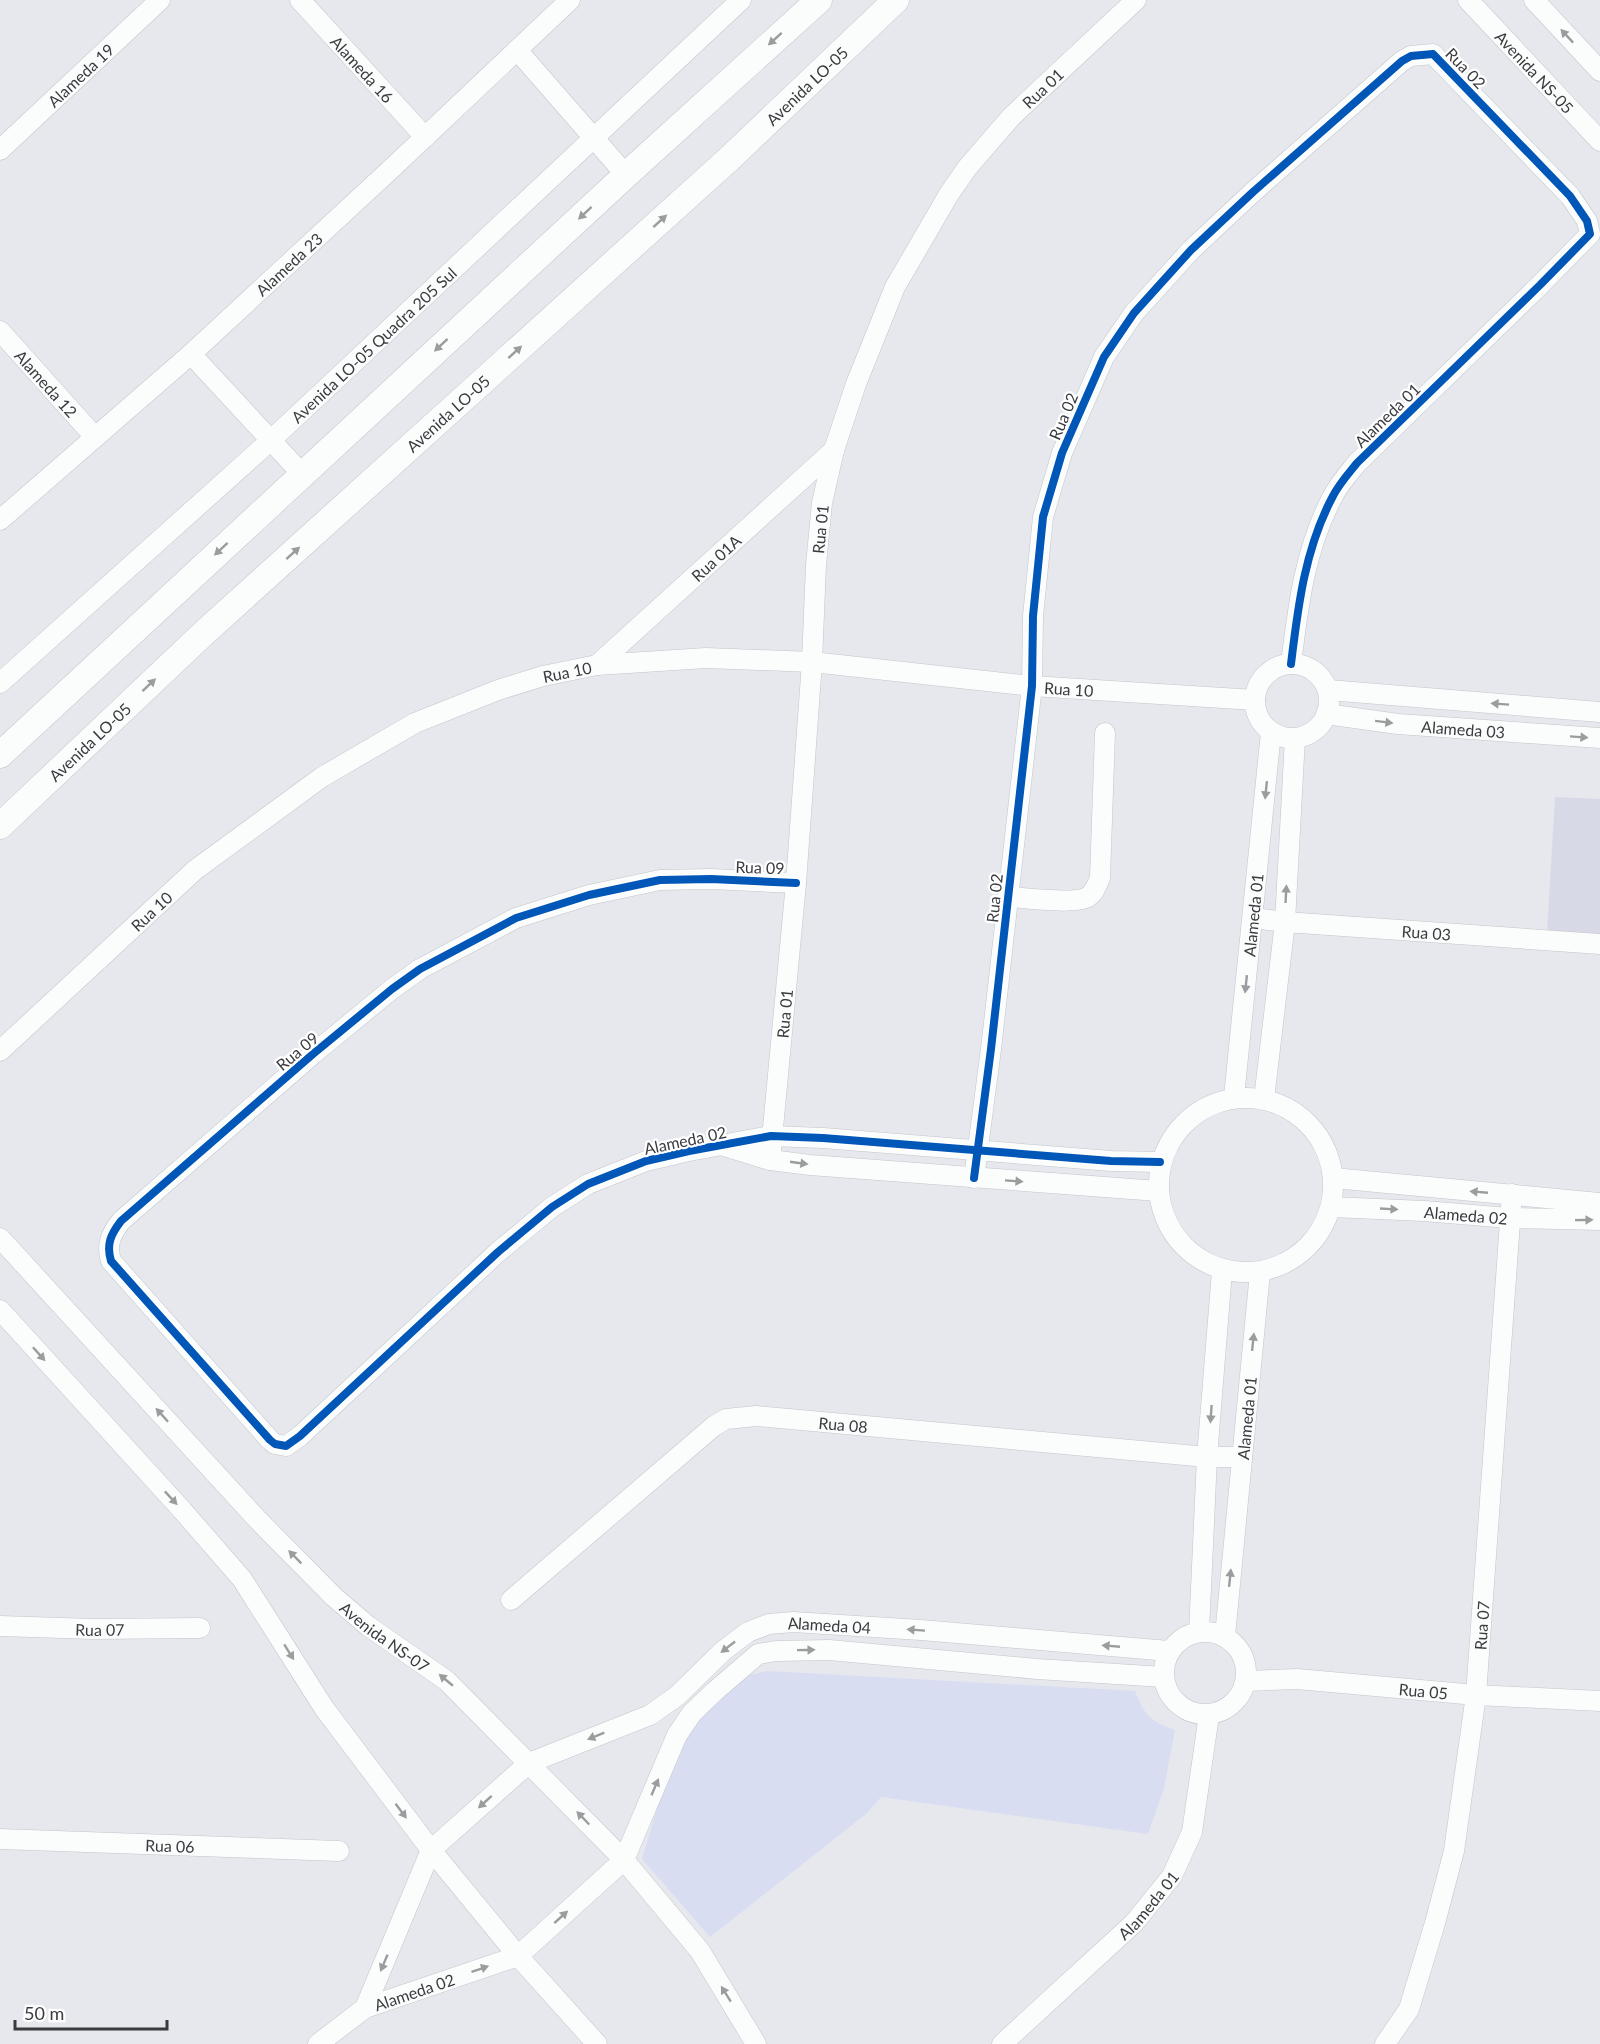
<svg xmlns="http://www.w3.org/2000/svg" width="1600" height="2044" viewBox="0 0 1600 2044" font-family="Lato,sans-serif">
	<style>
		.built { fill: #d7dae6 }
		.green { fill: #d8ddf2 }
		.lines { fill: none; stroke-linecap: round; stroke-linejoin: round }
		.minor-casing { stroke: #c3c5ca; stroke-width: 21 }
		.major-casing { stroke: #c3c5ca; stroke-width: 27 }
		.minor { stroke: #fbfcfc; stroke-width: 20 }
		.major { stroke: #fbfcfc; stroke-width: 26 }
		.cycleway-casing { stroke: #fff; stroke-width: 11 }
		.cycleway { stroke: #0057b8; stroke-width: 8 }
		.oneway { fill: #9a9c9e }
		.labels { text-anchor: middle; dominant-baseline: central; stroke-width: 4.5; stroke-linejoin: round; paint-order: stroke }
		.street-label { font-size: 16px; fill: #3a3b3f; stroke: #fff }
	</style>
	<rect width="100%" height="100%" fill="#e6e8ee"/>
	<path class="built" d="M1555,797L1600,799V936L1547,933Z"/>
	<path class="green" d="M767,1671L1135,1691C1145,1716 1150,1721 1175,1730L1164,1788L1148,1834L881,1797L866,1814L710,1937L642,1859L671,1762L684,1726L730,1679Z"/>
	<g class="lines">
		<g class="minor-casing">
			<g id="minor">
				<path id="s1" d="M300,0L425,137"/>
				<path id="s2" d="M1468,0L1600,141"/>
				<path d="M1534,0L1600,71"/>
				<path d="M517,50L626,175"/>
				<path id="s3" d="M0,150L160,0"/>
				<path id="s4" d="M0,331L94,436"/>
				<path d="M191,354L302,474"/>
				<path id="s5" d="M0,520L191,354L391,169L570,0"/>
				<circle cx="1292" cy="701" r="37"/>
				<path id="s6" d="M597,665L834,450"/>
				<path id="s7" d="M0,683L270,441L741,0"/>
				<path d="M1328,690L1600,712"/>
				<path id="s8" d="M1326,714L1398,724L1600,738"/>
				<path d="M796,883L711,879L660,880L589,895L516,918L420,969L392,989L313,1054L121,1221C111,1234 106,1244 111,1261L270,1440L275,1444L286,1446L300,1436L498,1252L552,1207L588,1184L646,1161L689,1151L771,1136L823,1138L1111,1161L1160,1162"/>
				<path d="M1008,897C1027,898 1070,904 1086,898C1094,894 1097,885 1100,878L1105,733"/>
				<path id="s9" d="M1253,918L1285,922L1600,944"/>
				<path id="s10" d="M0,1051L195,870L322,777L415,723L498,690L543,676L597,665L706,658L812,662L1032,686L1255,700"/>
				<path id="s11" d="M1234,1097L1271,732"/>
				<circle cx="1246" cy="1185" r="87"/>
				<path d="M1264,1099L1285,922L1295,738"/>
				<path d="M724,1146L770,1160L810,1165L1158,1191"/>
				<path id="s12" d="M770,1160L796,883L812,662L816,565L822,503L834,450L856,384L895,287L949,194L967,168L1011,117L1136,0"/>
				<path d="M974,1178L991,1049L1032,686L1033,616L1043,517L1062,453L1104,357L1134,313L1191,250L1253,192L1402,61L1411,56L1433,54L1570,196L1587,221L1590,234L1540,285L1357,463C1349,473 1339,484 1333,496C1305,548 1298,606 1291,664"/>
				<path d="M1333,1178L1600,1203"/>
				<path id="s13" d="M1331,1207L1424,1211L1509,1218L1600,1220"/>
				<path id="s14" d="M0,1238L257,1519L334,1597L368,1626L447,1681L624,1860L700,1951L756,2044"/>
				<path d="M0,1310L182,1510L242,1579L324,1708L431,1850L518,1956L597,2044"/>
				<path id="s15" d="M511,1600L714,1426L726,1419L756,1416L1207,1457H1242"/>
				<path id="s16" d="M0,1626L93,1629L200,1628"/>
				<circle cx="1205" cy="1673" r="41"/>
				<path d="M1199,1632L1207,1457L1222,1271"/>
				<path id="s17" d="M1225,1636L1260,1272"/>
				<path id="s18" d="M1247,1681L1297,1679L1476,1695L1600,1701"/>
				<path id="s19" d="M0,1839L339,1851"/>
				<path id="s20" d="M365,2008L431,1850L529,1763L650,1715L677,1696L723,1651L748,1632L769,1624L793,1622L921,1630L1169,1651"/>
				<path id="s21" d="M318,2044L365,2008L518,1956L624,1860L677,1735L692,1713L715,1691L758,1654L776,1651L829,1650L1037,1669L1164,1677"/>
				<path id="s22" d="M1002,2044L1134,1923L1172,1876L1192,1832L1209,1715"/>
				<path id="s23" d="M1385,2044L1409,2009L1435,1923L1454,1851L1476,1695L1512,1194"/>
			</g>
		</g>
		<g class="major-casing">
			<g id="major">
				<path d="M0,755L626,175L819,0"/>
				<path id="s24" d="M0,826L205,632L730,158L896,0"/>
			</g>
		</g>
		<use href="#minor" class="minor"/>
		<use href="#major" class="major"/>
		<g class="cycleway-casing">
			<path id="cycleway" d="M796,883L711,879L660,880L589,895L516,918L420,969L392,989L313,1054L121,1221C111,1234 106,1244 111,1261L270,1440L275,1444L286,1446L300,1436L498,1252L552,1207L588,1184L646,1161L689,1151L771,1136L823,1138L1111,1161L1160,1162
				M974,1178L991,1049L1032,686L1033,616L1043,517L1062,453L1104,357L1134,313L1191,250L1253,192L1402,61L1411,56L1433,54L1570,196L1587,221L1590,234L1540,285L1357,463C1349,473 1339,484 1333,496C1305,548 1298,606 1291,664"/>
		</g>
		<use href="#cycleway" class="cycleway"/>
	</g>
	<defs><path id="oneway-solid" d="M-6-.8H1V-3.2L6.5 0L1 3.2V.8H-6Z" transform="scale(1.5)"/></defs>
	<g class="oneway">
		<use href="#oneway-solid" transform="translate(1567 36) rotate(-133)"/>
		<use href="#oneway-solid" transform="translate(775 39) rotate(138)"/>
		<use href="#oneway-solid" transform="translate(585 213) rotate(137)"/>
		<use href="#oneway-solid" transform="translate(660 221) rotate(-42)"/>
		<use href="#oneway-solid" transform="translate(441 345) rotate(137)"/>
		<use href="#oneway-solid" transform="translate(515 352) rotate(-42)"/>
		<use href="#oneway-solid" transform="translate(221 549) rotate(137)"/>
		<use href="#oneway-solid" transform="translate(293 553) rotate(-42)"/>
		<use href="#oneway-solid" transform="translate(149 685) rotate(-43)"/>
		<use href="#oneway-solid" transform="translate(1500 704) rotate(-176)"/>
		<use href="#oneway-solid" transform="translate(1384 722) rotate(7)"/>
		<use href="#oneway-solid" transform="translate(1579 737) rotate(4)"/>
		<use href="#oneway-solid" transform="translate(1266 790) rotate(96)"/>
		<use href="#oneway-solid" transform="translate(1286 894) rotate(-87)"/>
		<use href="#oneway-solid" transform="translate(1246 984) rotate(96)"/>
		<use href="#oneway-solid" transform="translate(799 1163) rotate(8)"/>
		<use href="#oneway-solid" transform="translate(1014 1181) rotate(4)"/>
		<use href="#oneway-solid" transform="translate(1479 1192) rotate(-175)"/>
		<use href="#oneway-solid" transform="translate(1389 1209) rotate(3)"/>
		<use href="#oneway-solid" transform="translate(1584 1220) rotate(-1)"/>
		<use href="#oneway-solid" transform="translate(1253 1342) rotate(-84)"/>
		<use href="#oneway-solid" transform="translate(39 1354) rotate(48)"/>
		<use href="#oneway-solid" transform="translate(1211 1414) rotate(94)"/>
		<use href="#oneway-solid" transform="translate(162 1415) rotate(-132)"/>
		<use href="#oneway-solid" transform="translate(171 1498) rotate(47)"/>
		<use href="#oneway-solid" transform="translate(295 1557) rotate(-135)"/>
		<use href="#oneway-solid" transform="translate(1230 1578) rotate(-84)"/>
		<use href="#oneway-solid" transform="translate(916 1630) rotate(-176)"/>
		<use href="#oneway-solid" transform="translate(1111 1646) rotate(-175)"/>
		<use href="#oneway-solid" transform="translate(728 1647) rotate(142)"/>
		<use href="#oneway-solid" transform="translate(806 1650) rotate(-1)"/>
		<use href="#oneway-solid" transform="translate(289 1652) rotate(58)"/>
		<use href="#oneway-solid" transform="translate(446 1680) rotate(-140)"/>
		<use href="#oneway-solid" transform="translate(596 1736) rotate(158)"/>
		<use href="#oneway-solid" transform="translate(655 1787) rotate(-67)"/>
		<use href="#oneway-solid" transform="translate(485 1802) rotate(138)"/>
		<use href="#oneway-solid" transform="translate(401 1811) rotate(53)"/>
		<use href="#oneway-solid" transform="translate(583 1818) rotate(-134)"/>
		<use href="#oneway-solid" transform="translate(561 1917) rotate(-42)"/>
		<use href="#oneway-solid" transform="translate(384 1963) rotate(113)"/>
		<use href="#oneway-solid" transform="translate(480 1969) rotate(-19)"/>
		<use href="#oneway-solid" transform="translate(726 1994) rotate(-122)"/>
	</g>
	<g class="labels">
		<g class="street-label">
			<text stroke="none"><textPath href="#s1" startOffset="93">Alameda 16</textPath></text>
			<text transform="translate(1466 68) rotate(46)">Rua 02</text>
			<text stroke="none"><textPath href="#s2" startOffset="98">Avenida NS-05</textPath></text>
			<text stroke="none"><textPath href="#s3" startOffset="110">Alameda 19</textPath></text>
			<text stroke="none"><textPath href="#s24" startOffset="1095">Avenida LO-05</textPath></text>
			<text stroke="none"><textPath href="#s12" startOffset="1137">Rua 01</textPath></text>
			<text stroke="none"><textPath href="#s5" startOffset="386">Alameda 23</textPath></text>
			<text stroke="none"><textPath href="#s7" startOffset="504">Avenida LO-05 Quadra 205 Sul</textPath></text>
			<text stroke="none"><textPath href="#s4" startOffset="70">Alameda 12</textPath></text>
			<text stroke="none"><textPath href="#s24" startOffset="609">Avenida LO-05</textPath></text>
			<text transform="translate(1387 415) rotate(-44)">Alameda 01</text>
			<text transform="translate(1063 416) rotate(-67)">Rua 02</text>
			<text stroke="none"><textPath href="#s12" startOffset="633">Rua 01</textPath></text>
			<text stroke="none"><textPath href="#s6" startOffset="160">Rua 01A</textPath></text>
			<text stroke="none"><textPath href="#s10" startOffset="692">Rua 10</textPath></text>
			<text stroke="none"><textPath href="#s10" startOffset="1196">Rua 10</textPath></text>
			<text stroke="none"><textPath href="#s8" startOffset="138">Alameda 03</textPath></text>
			<text stroke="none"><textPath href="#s24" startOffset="123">Avenida LO-05</textPath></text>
			<text transform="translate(760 867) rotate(2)">Rua 09</text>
			<text transform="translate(994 898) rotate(-84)">Rua 02</text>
			<text stroke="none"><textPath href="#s10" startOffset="206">Rua 10</textPath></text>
			<text stroke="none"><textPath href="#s11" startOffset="183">Alameda 01</textPath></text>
			<text stroke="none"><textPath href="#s9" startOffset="174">Rua 03</textPath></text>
			<text stroke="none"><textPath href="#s12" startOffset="147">Rua 01</textPath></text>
			<text transform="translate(297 1051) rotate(-40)">Rua 09</text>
			<text transform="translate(685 1140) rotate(-12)">Alameda 02</text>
			<text stroke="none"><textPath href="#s13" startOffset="135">Alameda 02</textPath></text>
			<text stroke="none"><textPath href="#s17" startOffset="219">Alameda 01</textPath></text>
			<text stroke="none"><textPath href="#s15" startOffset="399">Rua 08</textPath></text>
			<text stroke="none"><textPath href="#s20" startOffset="644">Alameda 04</textPath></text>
			<text stroke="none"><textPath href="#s23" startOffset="434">Rua 07</textPath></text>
			<text stroke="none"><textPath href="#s16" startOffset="100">Rua 07</textPath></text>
			<text stroke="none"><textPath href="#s14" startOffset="555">Avenida NS-07</textPath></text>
			<text stroke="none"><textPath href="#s18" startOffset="177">Rua 05</textPath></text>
			<text stroke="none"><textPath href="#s19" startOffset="170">Rua 06</textPath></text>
			<text stroke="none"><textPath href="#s22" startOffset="202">Alameda 01</textPath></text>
			<text stroke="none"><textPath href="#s21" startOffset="111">Alameda 02</textPath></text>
		</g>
	</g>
	<path d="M15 2020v9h152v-9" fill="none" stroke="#3a3b3f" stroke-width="3"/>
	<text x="24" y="2020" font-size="18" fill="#3a3b3f" stroke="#ffffff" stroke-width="4.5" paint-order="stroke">50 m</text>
</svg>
